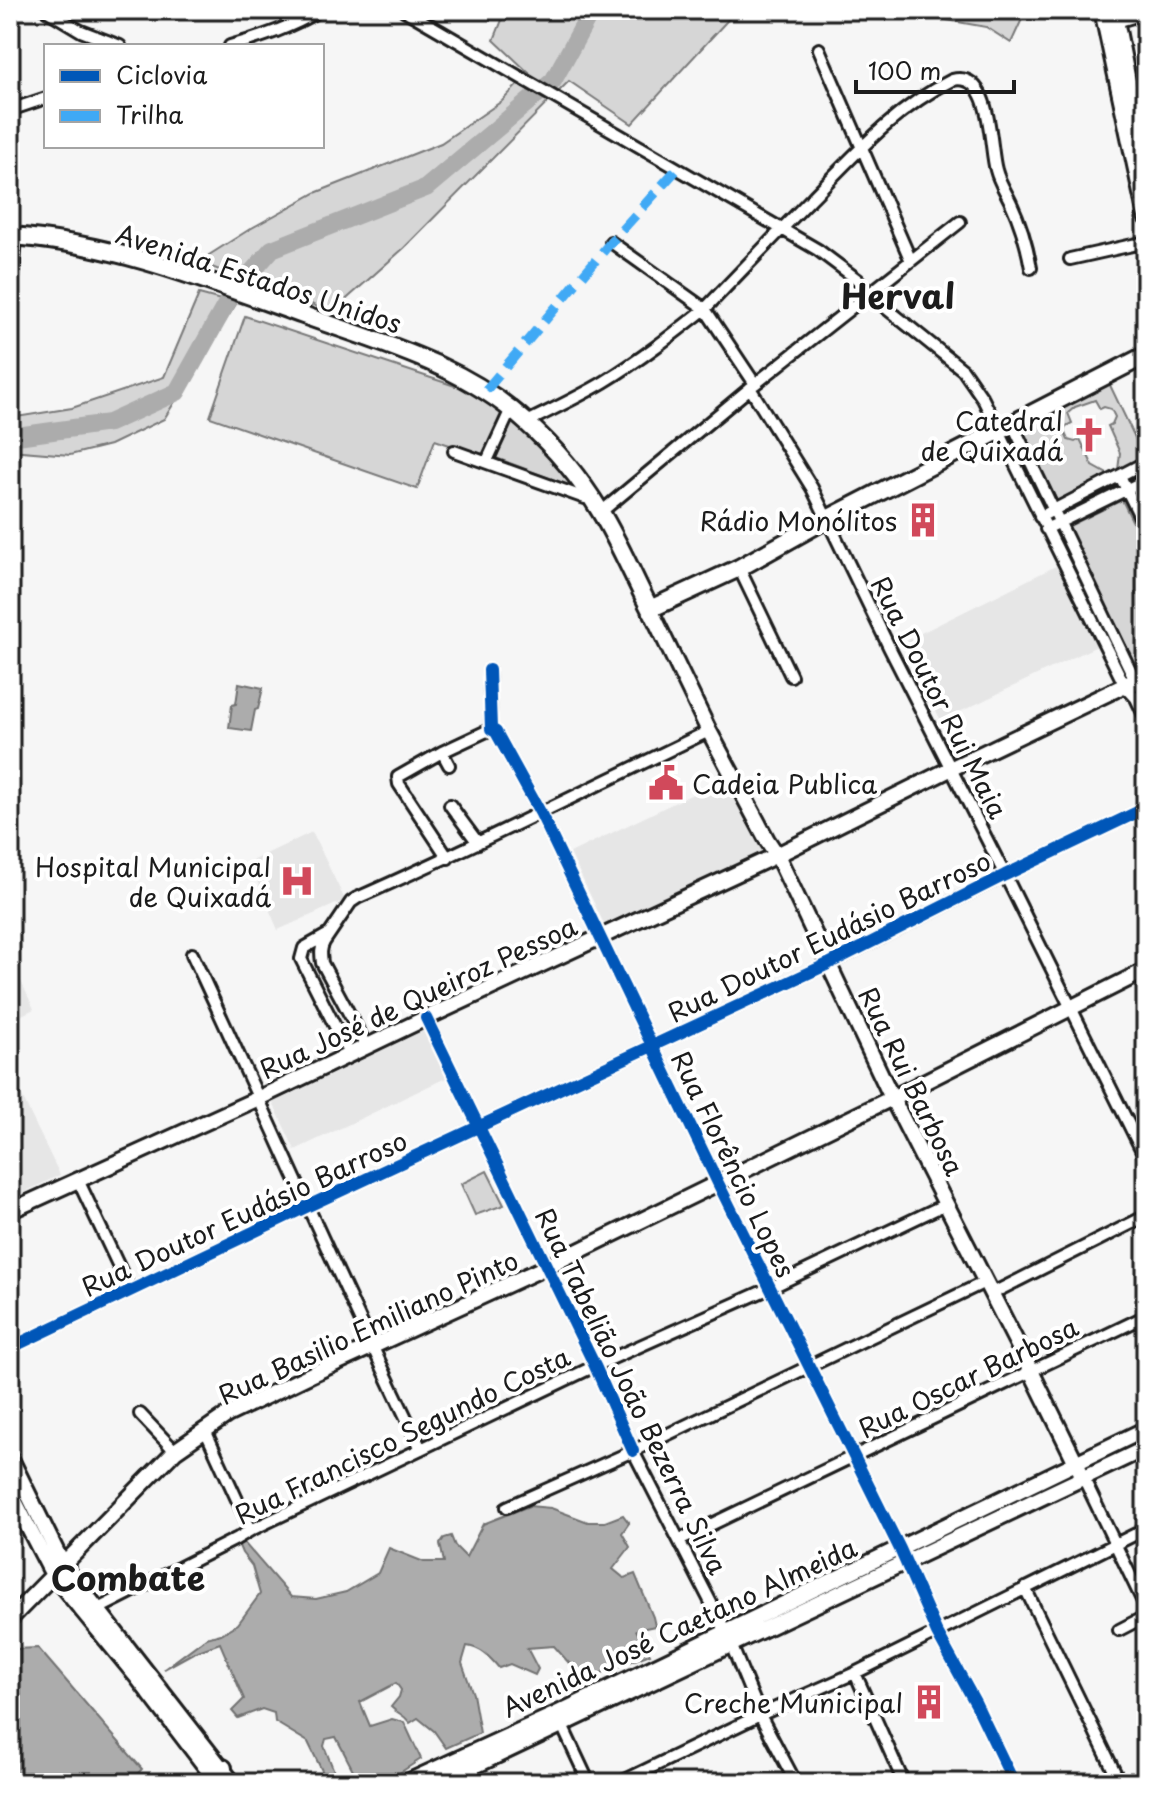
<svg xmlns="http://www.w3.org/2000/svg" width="1156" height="1793" viewBox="0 0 1156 1793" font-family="'Playpen Sans',sans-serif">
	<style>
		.built { fill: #e6e6e6 }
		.green { fill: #d6d6d6; stroke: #797979; stroke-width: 2 }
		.water { fill: #acacac; stroke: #727272; stroke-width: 2 }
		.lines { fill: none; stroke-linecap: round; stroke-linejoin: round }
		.stream { stroke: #727272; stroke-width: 3 }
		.river { stroke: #acacac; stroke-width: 18 }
		.street-casing { stroke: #1c1c1c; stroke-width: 16 }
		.secondary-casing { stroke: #1c1c1c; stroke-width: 20 }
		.primary-casing { stroke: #1c1c1c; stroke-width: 22 }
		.street { stroke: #fff; stroke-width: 10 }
		.secondary { stroke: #fff; stroke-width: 14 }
		.primary { stroke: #fff; stroke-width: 16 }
		.quiet { stroke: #3fa9f5; stroke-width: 10; stroke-dasharray: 20 10; stroke-linecap: butt }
		.cycleway-casing { stroke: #fff; stroke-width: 17 }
		.cycleway { stroke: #0057b8; stroke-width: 12 }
		.labels { text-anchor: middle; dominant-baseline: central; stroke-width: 8; stroke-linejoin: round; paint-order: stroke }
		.street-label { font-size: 26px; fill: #1c1c1c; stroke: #fff }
		.poi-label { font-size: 26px; fill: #1c1c1c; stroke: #fff; text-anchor: end }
		.district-label { font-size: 34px; font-weight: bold; fill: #1c1c1c; stroke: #fff }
	</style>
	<rect width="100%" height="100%" fill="#f6f6f6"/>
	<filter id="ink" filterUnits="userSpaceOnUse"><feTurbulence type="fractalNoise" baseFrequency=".0125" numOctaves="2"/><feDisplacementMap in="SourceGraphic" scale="16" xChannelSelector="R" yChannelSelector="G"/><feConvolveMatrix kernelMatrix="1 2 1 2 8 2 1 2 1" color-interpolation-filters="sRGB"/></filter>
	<g filter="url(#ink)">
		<path class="built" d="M1056,566L1099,645L941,721L903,642Z
			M728,777L765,855L607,930L570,853Z
			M312,832L345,900L278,930L249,862Z
			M18,975L34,1009L10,1021V977Z
			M429,1028L452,1075L295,1150L273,1103Z
			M10,1072L60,1175L10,1199Z"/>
		<path class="green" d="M506,10H737L632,124L569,81L404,248L332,312L198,262L250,229L315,193L441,143L502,101L529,73L494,40Z
			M933,10H1021L1023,17L1011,43L986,27L947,20Z
			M199,294L236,304L164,419L110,445L70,455L10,450V418L72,408L164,377Z
			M245,316L455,386L457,382L506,411L485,457L435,440L417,489L210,417Z
			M1109,383L1138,444L1146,441V456L1118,470L1120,453L1108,426L1112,424L1115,417L1111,409L1104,407L1100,409L1095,400L1075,407L1068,413L1072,423L1066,426L1064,431L1068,440L1075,442L1080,439L1093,466L1109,475L1057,501L1020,426Z
			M513,419L554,456L576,488L496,458Z
			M1122,500L1146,549V665L1137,670L1067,527Z
			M487,1171L504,1205L475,1215L461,1184Z"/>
		<path class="water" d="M239,683L263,688L258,709L255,710L251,731L229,728L232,705L236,704Z
			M529,1506L551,1508L588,1522H605L623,1515L629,1523L622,1533L630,1547L613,1569L624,1578L635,1574L653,1617L655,1626L636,1630L650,1654L584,1680L554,1646L527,1648L538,1669L535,1675L510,1664L499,1668C490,1657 481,1648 467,1646L462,1663L473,1694L480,1733L446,1748L434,1731L418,1718L410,1723C403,1713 399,1715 391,1707L399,1697L401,1690L396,1683L360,1702L370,1726L392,1719L404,1722L421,1759L384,1783H366L355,1774L336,1737L326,1739L324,1746L336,1776L332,1782L326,1779L308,1742L275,1722L274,1713L262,1709L238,1718L232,1711L244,1699L220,1643L193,1653L164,1669L206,1638L221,1634L238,1624L260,1594L252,1566L242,1553L236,1539L240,1538L291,1597L316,1599L346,1592L378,1573L389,1548L424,1562H444L440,1544L444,1538L451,1536L455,1546L466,1557L483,1524Z
			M38,1648L142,1769L129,1783H15L10,1769L13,1761L10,1760V1652L14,1649Z"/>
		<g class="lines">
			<path class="stream" d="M999,10L1008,16"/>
			<path class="river" d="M245,280L272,249L426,188L553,81L592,10
				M10,437L109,423L177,392L229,299"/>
			<g class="street-casing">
				<path id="street" d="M46,10L81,31L120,46
					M404,10L818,250L858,280L870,295L963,370L983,399L1125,686L1136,698L1146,719
					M230,46C262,37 292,27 320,10
					M819,49L911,261
					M10,110L46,98
					M611,242L705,309L755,384
					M1070,259L1146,242
					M10,323L16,236
					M750,388L812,488L890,649L1005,875L1146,1159
					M527,422C553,409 579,397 604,382C640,360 672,335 705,309C740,272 776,235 812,198C854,155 897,107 952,80C993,70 989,147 996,170C999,182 1006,192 1011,203C1021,224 1027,246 1031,268
					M1012,423L1135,680V685
					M454,451L585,498L591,497
					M487,461L511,409
					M1120,476L1146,529
					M601,512L755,384L960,222
					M1040,517L1146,462
					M1046,529L1146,480
					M739,568L791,676
					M489,670L491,729L496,732L540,812L718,1183L900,1549L937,1633L976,1704L1014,1783
					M442,752L449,765
					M450,805L478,843
					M448,858L399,784L398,777L442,752L491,729
					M327,935L304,948L301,959L349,1054
					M192,954C269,1119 342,1285 421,1449
					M426,1018L595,1366L633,1451L726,1632L760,1715L796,1783
					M367,1047L322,963C321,955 320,949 324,942L351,902L357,898C476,846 592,787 709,731
					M78,1180L130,1290
					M991,1294L1146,1216
					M10,1348L308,1206L828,964L1005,875L1146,808
					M140,1414L175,1451
					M205,1430L251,1530
					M1083,1477L1146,1608
					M507,1507L633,1451L985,1282
					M679,1540L1146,1316
					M1025,1588L1120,1783
					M98,1609L236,1539L251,1530L595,1366L770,1288L946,1204
					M1119,1630L1146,1616
					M855,1673L904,1783
					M559,1719L589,1783
					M619,1783L760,1715L855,1673L1146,1529
					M1144,1783L1146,1782"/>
			</g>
			<g class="secondary-casing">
				<path id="secondary" d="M1102,10L1146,217
					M1114,10L1144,162
					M1109,22L1146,11
					M650,609L709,731L767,840L777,855L892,1098L1031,1371L1083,1477
					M10,1211L259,1098L426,1018L777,855L950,769L1146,675
					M10,1457L63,1565L233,1783
					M10,1492L53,1575L137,1677L218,1783
					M10,1619L175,1451L227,1415L312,1374L546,1267L892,1098L1146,970
					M405,1783L556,1714L1146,1429
					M439,1783L1146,1448"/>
			</g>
			<g class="primary-casing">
				<path id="primary" d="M10,236C111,242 209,281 303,315C381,343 464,365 526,422C555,448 580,478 600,511C619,542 633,576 650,609L739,568L827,519L1146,355
					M212,1776L223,1768"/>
			</g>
			<use href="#street" class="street"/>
			<use href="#secondary" class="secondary"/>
			<use href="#primary" class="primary"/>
			<path class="quiet" d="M486,390L611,242L678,168"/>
			<g class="cycleway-casing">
				<path id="cycleway" d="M489,670L491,729L496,732L540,812L718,1183L900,1549L937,1633L976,1704L1014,1783
					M426,1018L595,1366L633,1451
					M10,1348L308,1206L828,964L1005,875L1146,808"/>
			</g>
			<use href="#cycleway" class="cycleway"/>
		</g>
	</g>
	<defs>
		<g id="church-bare" transform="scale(2.76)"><path d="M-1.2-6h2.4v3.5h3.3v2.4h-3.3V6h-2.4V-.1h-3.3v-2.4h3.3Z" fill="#d1495b" stroke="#fff" stroke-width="2.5" paint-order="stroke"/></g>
		<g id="building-bare" transform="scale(2.76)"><path d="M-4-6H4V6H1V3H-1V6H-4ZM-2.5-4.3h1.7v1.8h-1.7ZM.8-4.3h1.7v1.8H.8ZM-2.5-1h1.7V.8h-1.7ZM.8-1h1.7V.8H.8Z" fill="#d1495b" stroke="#fff" stroke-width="2.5" paint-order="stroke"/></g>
		<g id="civic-bare" transform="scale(2.76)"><path d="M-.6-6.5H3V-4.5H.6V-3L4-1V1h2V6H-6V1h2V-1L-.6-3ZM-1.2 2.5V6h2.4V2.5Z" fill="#d1495b" stroke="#fff" stroke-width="2.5" paint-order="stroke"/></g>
		<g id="hospital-bare" transform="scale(2.76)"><path d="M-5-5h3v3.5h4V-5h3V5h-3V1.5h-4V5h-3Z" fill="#d1495b" stroke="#fff" stroke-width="2.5" paint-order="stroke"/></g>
	</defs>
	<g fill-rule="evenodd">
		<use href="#church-bare" x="1089" y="435"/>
		<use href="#building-bare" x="923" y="520"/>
		<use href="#civic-bare" x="666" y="783"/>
		<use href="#hospital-bare" x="297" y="881"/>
		<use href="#building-bare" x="929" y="1702"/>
	</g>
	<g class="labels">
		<g class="street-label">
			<text transform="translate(259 278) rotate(18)">Avenida Estados Unidos</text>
			<text transform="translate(940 697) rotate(63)">Rua Doutor Rui Maia</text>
			<text transform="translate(829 936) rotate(-26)">Rua Doutor Eudásio Barroso</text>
			<text transform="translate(418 997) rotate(-25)">Rua José de Queiroz Pessoa</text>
			<text transform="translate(912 1081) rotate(64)">Rua Rui Barbosa</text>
			<text transform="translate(734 1164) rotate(64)">Rua Florêncio Lopes</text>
			<text transform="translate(244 1213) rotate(-25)">Rua Doutor Eudásio Barroso</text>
			<text transform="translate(368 1327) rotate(-25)">Rua Basilio Emiliano Pinto</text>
			<text transform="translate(968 1377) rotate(-26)">Rua Oscar Barbosa</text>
			<text transform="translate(632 1391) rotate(64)">Rua Tabelião João Bezerra Silva</text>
			<text transform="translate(402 1435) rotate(-26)">Rua Francisco Segundo Costa</text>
			<text transform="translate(679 1627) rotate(-25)">Avenida José Caetano Almeida</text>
		</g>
		<g class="poi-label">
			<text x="1063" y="420">Catedral<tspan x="1063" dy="30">de Quixadá</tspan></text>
			<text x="897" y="520">Rádio Monólitos</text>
			<text x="692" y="783" text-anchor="start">Cadeia Publica</text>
			<text x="271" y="866">Hospital Municipal<tspan x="271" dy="30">de Quixadá</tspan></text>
			<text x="903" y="1702">Creche Municipal</text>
		</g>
		<g class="district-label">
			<text x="898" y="295">Herval</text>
			<text x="128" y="1577">Combate</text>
		</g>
	</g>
	<rect width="1156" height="1793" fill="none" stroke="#fff" stroke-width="40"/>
	<rect x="20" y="20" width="1116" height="1753" fill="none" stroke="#1c1c1c" stroke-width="3" filter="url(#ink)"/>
	<rect x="44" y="44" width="280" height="104" fill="#ffffff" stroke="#a4a4a4" stroke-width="2"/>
	<rect x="60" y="70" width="40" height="12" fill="#0057b8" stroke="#a4a4a4" stroke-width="2"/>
	<text x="116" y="84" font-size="24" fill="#1c1c1c">Ciclovia</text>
	<rect x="60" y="110" width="40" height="12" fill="#3fa9f5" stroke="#a4a4a4" stroke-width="2"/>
	<text x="116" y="124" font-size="24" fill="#1c1c1c">Trilha</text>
	<path d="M856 80v12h158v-12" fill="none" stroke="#1c1c1c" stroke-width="4"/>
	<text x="868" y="80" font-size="24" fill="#1c1c1c" stroke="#ffffff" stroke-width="6" paint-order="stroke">100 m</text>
</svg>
